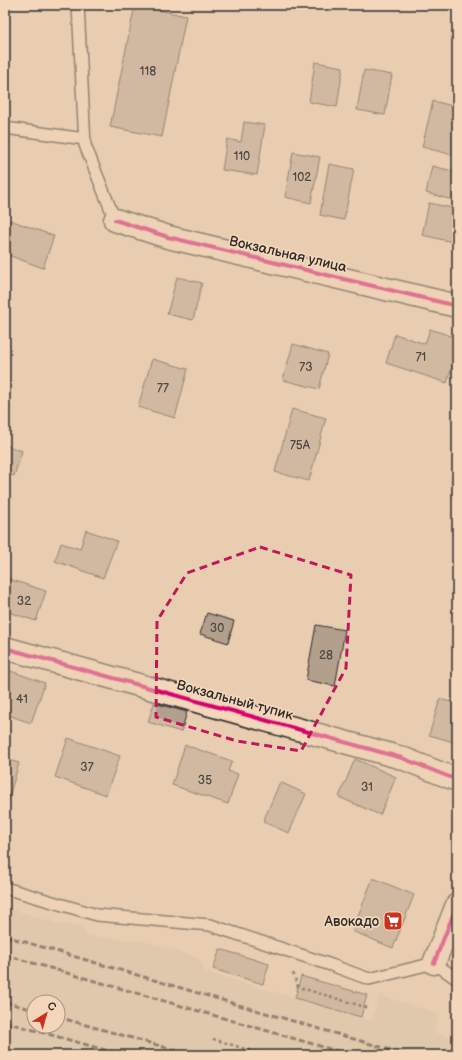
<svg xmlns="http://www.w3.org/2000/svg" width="462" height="1060" viewBox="0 0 462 1060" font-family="'Balsamiq Sans',sans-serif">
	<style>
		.built { fill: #d8c0a6; fill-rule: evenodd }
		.building { fill: #b3a08c; stroke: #2b2b2b }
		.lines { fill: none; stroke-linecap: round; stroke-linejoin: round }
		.lane-casing { stroke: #2b2b2b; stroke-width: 14 }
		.street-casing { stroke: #2b2b2b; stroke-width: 25 }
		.path { stroke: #2b2b2b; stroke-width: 2.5; stroke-dasharray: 3 3; stroke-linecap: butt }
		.lane { stroke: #f4d7ba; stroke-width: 11 }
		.street { stroke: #f4d7ba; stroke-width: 22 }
		.rail { stroke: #2b2b2b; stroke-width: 3; stroke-dasharray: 6 3; stroke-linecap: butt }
		.cycleway-casing { stroke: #f4d7ba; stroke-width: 6 }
		.cycleway { stroke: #d6006c; stroke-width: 4 }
		.marked { fill: none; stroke: #c2185b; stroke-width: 3; stroke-dasharray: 8 5; stroke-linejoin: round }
		.labels { text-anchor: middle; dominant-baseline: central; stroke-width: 3.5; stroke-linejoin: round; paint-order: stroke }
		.number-label { font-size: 12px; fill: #4d4843 }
		.street-label { font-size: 14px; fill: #2b2b2b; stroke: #f4d7ba }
		.poi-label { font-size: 14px; fill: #2b2b2b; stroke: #f4d7ba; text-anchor: end }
	</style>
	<rect width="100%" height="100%" fill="#e8cdb1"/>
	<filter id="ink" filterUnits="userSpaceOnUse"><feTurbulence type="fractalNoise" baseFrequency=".025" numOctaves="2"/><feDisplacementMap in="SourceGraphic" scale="8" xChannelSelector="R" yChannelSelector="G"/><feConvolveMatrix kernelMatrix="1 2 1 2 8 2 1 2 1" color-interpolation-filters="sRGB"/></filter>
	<g filter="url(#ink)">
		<path class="built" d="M5,907L60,925L82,926L86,936L144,941L198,958L206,972L372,1021L379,995L439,1014L433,1032L457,1040V1055H28L5,1048ZM34,1002H58V1026H34Z"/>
		<path class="building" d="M135,5L186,16L162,137L110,127Z
			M315,62L343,67L337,107L309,102Z
			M364,70L392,75L385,115L357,110Z
			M433,101L457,107V156L422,147Z
			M244,122L265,125L257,175L222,170L227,139L241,142Z
			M293,152L320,157L311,203L285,197Z
			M329,164L354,169L344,220L320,215Z
			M432,166L457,172V201L426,193Z
			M429,203L457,209V243L422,235Z
			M10,220L54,236L43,268L5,254V232H6Z
			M177,277L202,283L193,320L167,314Z
			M430,329L457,338V351L447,383L386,363L395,334L425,344Z
			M293,344L328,354L319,389L283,380Z
			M152,359L188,369L175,418L138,407Z
			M292,409L326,418L309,481L275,472Z
			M5,445L22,451L14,476L5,473Z
			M457,456V483L451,482Z
			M86,530L117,541L103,578L55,561L61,543L80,549Z
			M6,578L46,591L36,621L5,611Z
			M207,613L234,621L228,643L200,634Z
			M316,625L345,630L335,686L306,680Z
			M5,669L45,683L31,723L5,714Z
			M440,699L457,704V743L429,735Z
			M154,703L187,712L181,732L148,722Z
			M68,738L120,756L106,795L55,777Z
			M185,745L232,761L228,771L238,774L228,804L172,785Z
			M5,759L19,763L5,811Z
			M355,759L396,777L380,815L339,797Z
			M280,782L306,794L289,833L263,822Z
			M373,878L414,895L393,948L352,931Z
			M220,949L269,964L263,984L213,969Z
			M301,976L367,995L361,1017L295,998Z"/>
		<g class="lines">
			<g class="lane-casing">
				<path id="lane" d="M78,5L85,145L115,220
					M5,128L85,139
					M5,888L97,915L210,925L331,965L369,979L434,963L457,979"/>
			</g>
			<g class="street-casing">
				<path id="street" d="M115,220L168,237L457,306
					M5,648L402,758L457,780
					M434,963L457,905"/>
			</g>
			<path class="path" d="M293,973L298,987L368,1008
				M213,1039L265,1055"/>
			<use href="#lane" class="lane"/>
			<use href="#street" class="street"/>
			<path class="rail" d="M5,936L408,1055
				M5,955L351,1055
				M5,1002L34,1010
				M58,1017L192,1055
				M5,1022L123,1055"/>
			<g class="cycleway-casing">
				<path id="cycleway" d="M115,220L168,237L457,306
					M5,648L402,758L457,780
					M434,963L457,905"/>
			</g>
			<use href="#cycleway" class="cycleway"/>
		</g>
	</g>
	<path d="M0 0H462V1060H0ZM260,547L351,575L346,668L301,751L237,741L156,717L157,621L187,573Z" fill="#e8cdb1" fill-opacity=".55" fill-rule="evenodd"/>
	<path class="marked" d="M260,547L351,575L346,668L301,751L237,741L156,717L157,621L187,573Z"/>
	<defs>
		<g id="supermarket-square" transform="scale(1)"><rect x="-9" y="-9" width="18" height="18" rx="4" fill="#c8321e" stroke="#f4d7ba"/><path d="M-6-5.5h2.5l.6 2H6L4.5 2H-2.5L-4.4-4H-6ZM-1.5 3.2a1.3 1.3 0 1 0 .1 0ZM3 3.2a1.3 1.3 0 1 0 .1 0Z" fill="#fff"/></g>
	</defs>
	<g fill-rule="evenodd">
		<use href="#supermarket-square" x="393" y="921"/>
	</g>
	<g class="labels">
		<g class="number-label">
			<text x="148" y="71">118</text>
			<text x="242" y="156">110</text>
			<text x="302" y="177">102</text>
			<text x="421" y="357">71</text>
			<text x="306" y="367">73</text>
			<text x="163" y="388">77</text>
			<text x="300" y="445">75А</text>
			<text x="24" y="601">32</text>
			<text x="217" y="628">30</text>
			<text x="326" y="655">28</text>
			<text x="22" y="699">41</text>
			<text x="87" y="767">37</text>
			<text x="205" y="780">35</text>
			<text x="367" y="787">31</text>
		</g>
		<g class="street-label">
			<text transform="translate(288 254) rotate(13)">Вокзальная улица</text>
			<text transform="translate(235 700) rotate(15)">Вокзальный тупик</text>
		</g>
		<g class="poi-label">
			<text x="379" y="921">Авокадо</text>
		</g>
	</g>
	<rect width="462" height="1060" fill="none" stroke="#f4d7ba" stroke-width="20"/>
	<rect x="10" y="10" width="442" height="1040" fill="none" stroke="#2b2b2b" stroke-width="1.5" filter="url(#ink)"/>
	<g transform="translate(46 1014) rotate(37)"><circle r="19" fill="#f4d7ba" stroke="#a49281"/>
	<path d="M0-3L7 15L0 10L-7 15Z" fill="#c8321e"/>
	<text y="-6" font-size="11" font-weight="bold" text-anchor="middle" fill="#2b2b2b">С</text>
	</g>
</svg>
